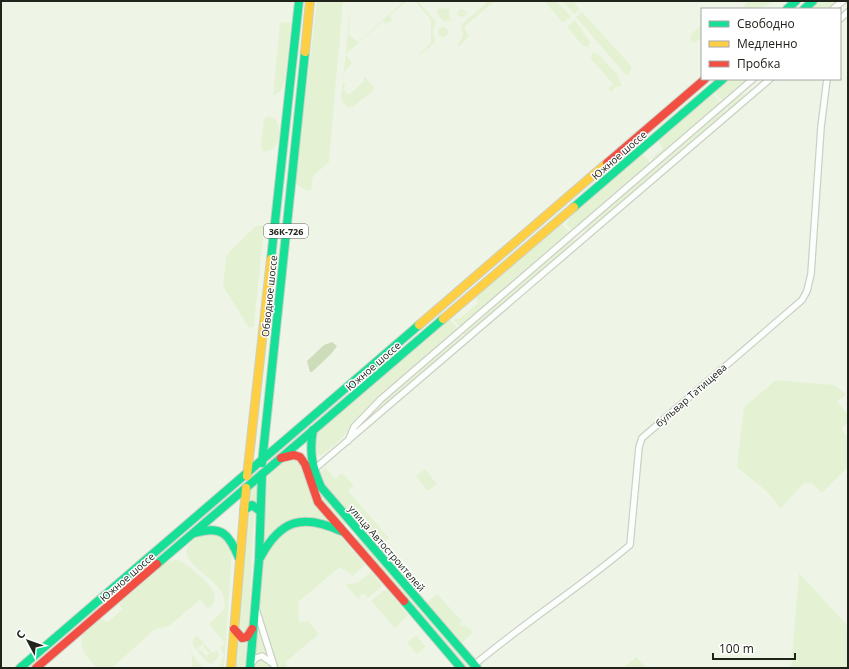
<svg xmlns="http://www.w3.org/2000/svg" width="849" height="669" viewBox="0 0 849 669" font-family="'Open Sans',sans-serif">
	<style>
		.green { fill: #e4f2d3 }
		.forest { fill: #ceddb9 }
		.lines { fill: none; stroke-linecap: round; stroke-linejoin: round }
		.street-casing { stroke: #cbd1c5; stroke-width: 8 }
		.fast-casing { stroke: #cbd1c5; stroke-width: 10 }
		.slow-casing { stroke: #cbd1c5; stroke-width: 10 }
		.jam-casing { stroke: #cbd1c5; stroke-width: 10 }
		.street { stroke: #fcfefb; stroke-width: 5.5 }
		.fast { stroke: #16e098; stroke-width: 8 }
		.slow { stroke: #ffcf43; stroke-width: 8 }
		.jam { stroke: #f24e42; stroke-width: 8 }
		.labels { text-anchor: middle; dominant-baseline: central; stroke-width: 3; stroke-linejoin: round; paint-order: stroke }
		.shield { fill: #fff; stroke: #63665f; stroke-width: 1 }
		.shield-label { font-size: 9px; font-weight: bold; fill: #20241b }
		.street-label { font-size: 10px; fill: #20241b; stroke: #fff }
	</style>
	<rect width="100%" height="100%" fill="#eef5e7"/>
	<path class="green" d="M317,1H343L329,162L313,176L311,191L303,189L295,183Z
		M351,1L349,35L358,42L404,1H407L390,16L392,20L386,24L383,21L346,54L352,63L344,73L343,82L346,85L343,89L349,95L365,80L363,78L365,77L374,87L373,91L353,107H347L341,99Z
		M415,1H418L436,22L433,30L435,42L420,55V53L431,43V20Z
		M480,1L463,17L457,15L458,10L463,9L467,13Z
		M488,1H495L464,27L469,36L459,46L457,45L463,36L461,25Z
		M544,1H556L571,16L563,23Z
		M562,1H573L580,9L574,14Z
		M748,1H775L759,9H741Z
		M819,1H841L832,9H809Z
		M439,8L450,9L449,14L452,22L447,19L446,22L442,20L436,13Z
		M582,12L632,67L629,73L627,75L623,72L576,17Z
		M575,20L590,42L588,47L583,46L567,27Z
		M280,22L291,23L285,79C284,86 280,94 273,95Z
		M702,25V38L694,43L690,40L691,34Z
		M438 32a5 5 0 1 1 10 0a5 5 0 1 1-10 0Z
		M592,53L598,54L617,74L622,86L615,87L612,92L608,88L613,84L591,59Z
		M727,79H750L724,102L713,91Z
		M711,93L722,104L654,162L652,158L663,148L658,141L663,134Z
		M742,94H744L745,97L729,110L726,107Z
		M725,108L728,112L588,232L585,231L586,227Z
		M268,116L275,119C284,129 279,153 263,151L261,146L264,119Z
		M643,154L651,164L573,231L566,224L569,220L572,213L634,159Z
		M560,223L571,233L460,327L453,319L460,318L478,303L476,299L480,291Z
		M262,225L264,226L254,326L249,328L223,286L226,258L230,251L256,226Z
		M572,239L575,240V243L465,337L462,333Z
		M449,318L458,329L380,396L337,443L322,455L314,454L313,435Z
		M460,335L463,338L359,428V425L387,398Z
		M776,380L834,385L846,394L837,402L848,414V423L841,429L848,437V467L822,493L812,483H804L780,509C769,489 753,482 737,467L744,407Z
		M295,457L304,466L313,501L334,525L319,518H298L262,551L268,476L284,459Z
		M325,467L335,479L342,473L354,486L348,491L389,538L383,543L389,550L385,554L323,485L319,475Z
		M425,469L437,484L428,491L416,476Z
		M258,481V506L246,504L247,491Z
		M321,492L345,521V525L343,526C335,517 318,505 321,492Z
		M247,509L255,510C251,549 251,588 249,627L248,631L243,635L239,631C242,590 243,549 247,509Z
		M306,523L328,528L341,537L365,565L353,576L340,567L298,602L299,622L308,621L319,634L286,662L287,668H277L258,611L263,563L270,545L286,528Z
		M208,531L225,536L232,552L224,668H219L224,655L220,647L225,643L209,624L224,610C230,581 191,574 186,552C188,540 198,535 208,531Z
		M357,537H360L419,607L415,610L356,540Z
		M178,560C188,564 211,584 214,593C215,597 215,600 214,603L208,609L200,600L169,626L155,629L112,668H97C87,657 79,650 82,635L99,620L102,619L108,622L123,609L119,605L126,596L133,592L165,563L170,561Z
		M371,572L382,586L368,598L363,593L358,599L345,584L357,583Z
		M799,573L848,626V668H791Z
		M383,591H388L408,615L395,628L371,601Z
		M437,594L462,621L460,624L462,626L465,625L474,632L461,643L424,605Z
		M421,609L472,668H464L417,612Z
		M256,620L269,656L261,654L254,657Z
		M197,635L204,643L196,650C191,644 191,640 197,635Z
		M416,635L426,647L417,654L407,643Z
		M237,637L247,639L245,668H234Z
		M205,644L212,653L216,650L219,653L218,657L212,664L207,662L197,651L199,649L206,656L209,653L203,646Z
		M188,649L203,668H192V656Z
		M636,657L646,668H623Z
		M262,659L271,664L272,668H253L257,661Z"/>
	<path class="forest" d="M332,342L337,346L331,354L312,372H310L307,361L324,345Z"/>
	<g class="lines">
		<g class="street-casing">
			<path id="street" d="M833,9L843,1
				M840,19L848,12
				M348,441L354,427L381,399L753,79
				M311,472L770,79
				M256,609L274,666
				M251,664L256,658L262,656L272,663
				M474,665C524,623 579,588 630,545L639,447L642,438L802,300L807,291L811,274L821,127L827,79"/>
		</g>
		<g class="fast-casing">
			<path id="fast" d="M787,9L796,1
				M804,9L813,1
				M574,207L723,79
				M271,259L299,1
				M313,430C309,452 312,467 321,487L477,668
				M262,463L305,52
				M244,510L252,505L260,511
				M195,533C222,525 229,534 239,558
				M260,558C280,520 302,513 341,531
				M157,564L443,319
				M404,601L461,668
				M20,668L419,325
				M250,668L259,560L262,474"/>
		</g>
		<g class="slow-casing">
			<path id="slow" d="M305,52L310,1
				M443,319L574,207
				M419,325L607,163
				M247,476L271,259
				M231,668L246,488"/>
		</g>
		<g class="jam-casing">
			<path id="jam" d="M607,163L705,79
				M281,458L294,455L300,457L305,464L318,502L404,601
				M234,629L242,638L247,637L252,629
				M36,668L157,564"/>
		</g>
		<use href="#street" class="street"/>
		<use href="#fast" class="fast"/>
		<use href="#slow" class="slow"/>
		<use href="#jam" class="jam"/>
	</g>
	<g class="labels">
		<rect class="shield" x="264" y="224" width="44" height="14" rx="3"/>
		<g class="shield-label">
			<text x="286" y="231">36К-726</text>
		</g>
		<g class="street-label">
			<text transform="translate(619 155) rotate(-41)">Южное шоссе</text>
			<text transform="translate(269 296) rotate(-84)">Обводное шоссе</text>
			<text transform="translate(373 366) rotate(-41)">Южное шоссе</text>
			<text transform="translate(691 395) rotate(-41)">бульвар Татищева</text>
			<text transform="translate(387 548) rotate(49)">улица Автостроителей</text>
			<text transform="translate(127 577) rotate(-41)">Южное шоссе</text>
		</g>
	</g>
	<rect width="849" height="669" fill="none" stroke="#20241b" stroke-width="4"/>
	<rect x="701" y="8" width="140" height="72" fill="#ffffff" stroke="#a6a7a4"/>
	<rect x="709" y="21" width="20" height="6" fill="#16e098" stroke="#a6a7a4"/>
	<text x="737" y="28" font-size="12" fill="#20241b">Свободно</text>
	<rect x="709" y="41" width="20" height="6" fill="#ffcf43" stroke="#a6a7a4"/>
	<text x="737" y="48" font-size="12" fill="#20241b">Медленно</text>
	<rect x="709" y="61" width="20" height="6" fill="#f24e42" stroke="#a6a7a4"/>
	<text x="737" y="68" font-size="12" fill="#20241b">Пробка</text>
	<g transform="translate(28 641) rotate(311)" stroke="#ffffff" stroke-width="3" paint-order="stroke">
	<path d="M0-3L7 15L0 10L-7 15Z" fill="#20241b"/>
	<text y="-6" font-size="11" font-weight="bold" text-anchor="middle" fill="#20241b">С</text>
	</g>
	<path d="M713 653v6h82v-6" fill="none" stroke="#20241b" stroke-width="2"/>
	<text x="719" y="653" font-size="12" fill="#20241b" stroke="#ffffff" stroke-width="3" paint-order="stroke">100 m</text>
</svg>
